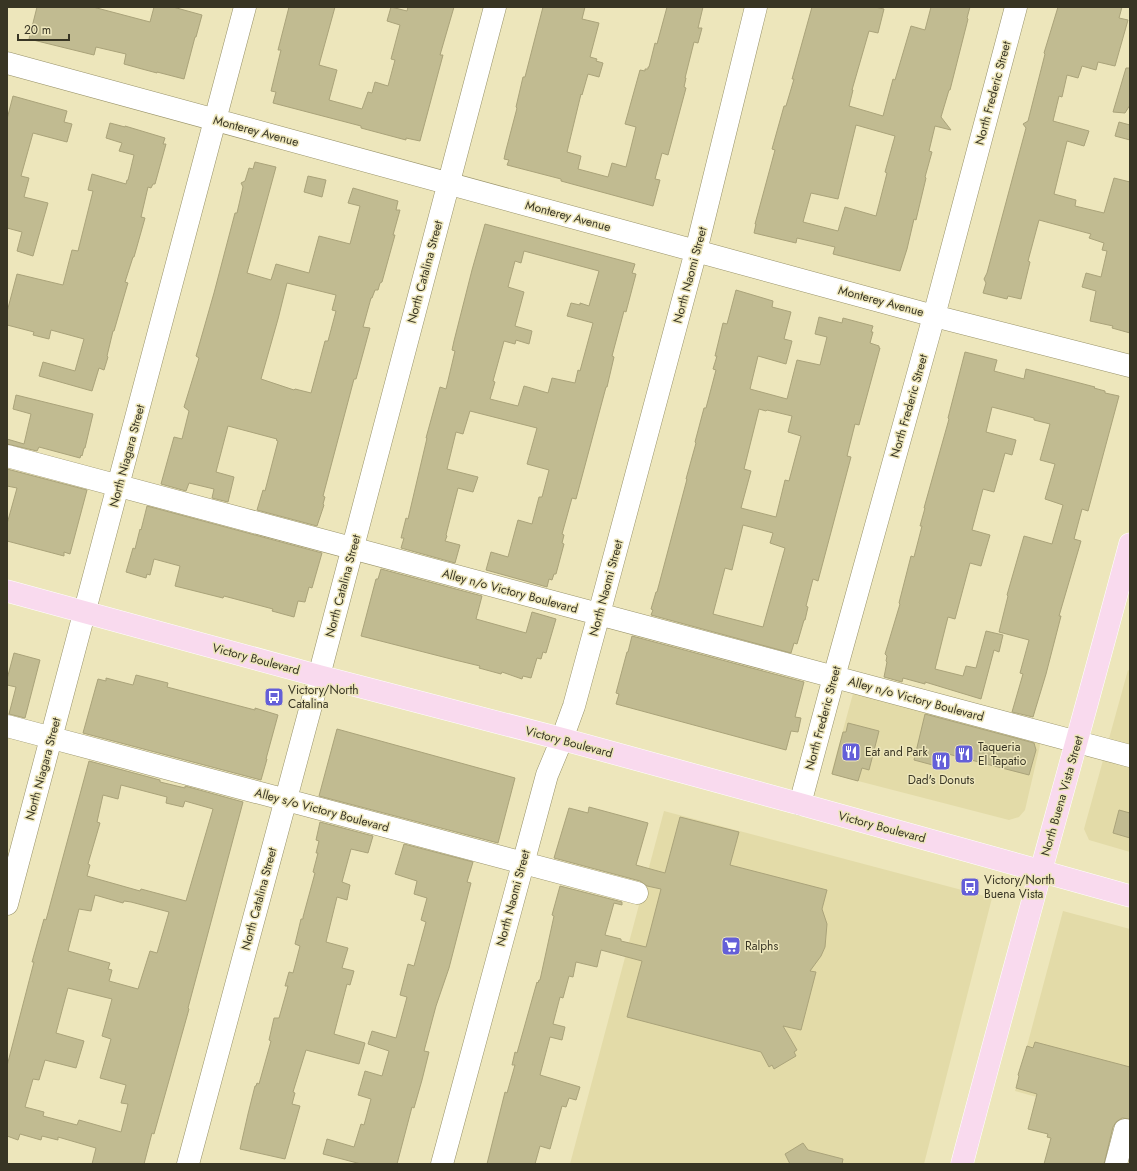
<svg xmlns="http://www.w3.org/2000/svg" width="1137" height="1171" viewBox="0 0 1137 1171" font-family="Jost,sans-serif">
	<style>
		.built { fill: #e3dba8 }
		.building { fill: #c1bb91; stroke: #aaa37a; fill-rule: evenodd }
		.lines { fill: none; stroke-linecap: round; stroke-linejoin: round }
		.minor-casing { stroke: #989269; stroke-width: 23 }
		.major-casing { stroke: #fff; stroke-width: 23 }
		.minor { stroke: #fff; stroke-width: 22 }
		.major { stroke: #f9daee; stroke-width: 22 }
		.labels { text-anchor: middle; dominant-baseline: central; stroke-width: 3; stroke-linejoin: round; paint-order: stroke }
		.street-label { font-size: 12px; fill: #383524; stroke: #ede6bb }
		.poi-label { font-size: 12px; fill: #383524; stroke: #ede6bb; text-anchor: start }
	</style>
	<rect width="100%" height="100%" fill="#ede6bb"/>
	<path class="built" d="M1128,670L1130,671V852L1089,840L1084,829Z
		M854,690L1041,741L1025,810L1019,817L1009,820L831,774Z
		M664,811L992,898L924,1164H570Z
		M1063,911L1130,929V1123L1015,1091Z"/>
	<path class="building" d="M37,7H93L150,22L154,7H173L202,15L196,37H195L184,79L157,72V73L142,69L124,64L126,54L96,47L94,55L29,39Z
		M289,7H335L319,65L337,70L329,100L362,109L368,92L372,93L375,82L388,86L395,60L391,59L400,25L387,21L391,7L407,11L408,7H454L440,55H443L420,141L406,138V140L361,128V126L273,103L276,92L271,91L281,50H278Z
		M543,7H585L582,19L599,23L590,57L597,59L596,61L603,63L599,77L588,74L582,95L581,94L567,152L581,156L578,169L608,177L612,163L626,167L636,127L625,124L640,70L645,71V69H648V67H649L655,43L657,44L667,7H703L698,28H702L698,43L694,42L685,78H686L684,87L686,88L668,155L662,153L655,179L660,180L653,206L561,181V179L507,165L509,160L504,159L506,150L517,108L516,107L523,77H525Z
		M812,7H875L884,9L878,33L869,31L852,90H853L849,106L883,116L893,79L895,80L911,26L925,30L931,7H970L967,18L968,19L950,90H949L941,117L951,130L935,126L929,151L932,152L925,177L926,178L916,220L914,219L907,249L900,271L833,254L835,247L797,238L796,243L754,233L756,224H755L775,150L772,149L784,106H786L794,79H792ZM856,125L895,136L885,172L887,173L876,216L845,207L838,231L803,222L811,193L838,199Z
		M1058,7H1122L1119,18L1128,20L1115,66L1098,62L1096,70L1082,66L1078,78L1067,75L1062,97L1059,96L1053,121L1089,131L1084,146L1067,141L1054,194L1076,200L1075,206L1104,213L1114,178L1130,182V333L1112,328L1113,326L1090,321L1096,291L1082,287L1086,273L1101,277L1107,251L1102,250L1104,243L1089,238L1091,234L1039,220L1028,261L1030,262L1021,299L1008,296L1007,299L983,293L986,283L984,279L987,273L1026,128L1023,124L1028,121L1045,54L1044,53Z
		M1126,68H1130V105L1125,113L1113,112Z
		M13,96L67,111L64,122L72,124L67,142L33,133L21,176L29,178L24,197L48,203L33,256L17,251L22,232L7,228V119Z
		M1119,122L1130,125V140L1115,136Z
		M110,123L125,127V126L165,138L163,144H166L155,184H153L151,188L148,187L141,217L145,218L134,257H133L125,282L128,283L127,286L114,331H113L107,356L108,357L104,370L99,368L92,391L39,376L43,362L75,371L84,339L51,330L49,339L33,335L34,332L7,325V312L17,274L63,285L72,250L78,251L93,191L88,190L92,174L126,184L127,180H128L134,155L119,151L122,143L106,138Z
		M255,162L276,167L247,273L271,280L276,264L309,273L319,236L350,244L360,206L348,203L353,188L398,201L396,210H400L393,235H395L382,282L380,283L378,290H375L372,298H371L363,327L370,328L356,379H354L323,496L325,497L323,504L324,505L317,526L257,510L263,490L265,491L278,441L276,440L277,439L228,426L216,472L234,477L228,502L212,498L214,489L189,483L186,491L161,484L174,437L182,439L189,411L184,407L199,358L196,356L214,293L235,213H237L243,187L241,183L245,181L249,168L253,169ZM287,283L336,295L332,310L336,311L328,341H325L311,393L295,389L294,390L261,379L278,319Z
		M308,176L326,180L322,197L304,192Z
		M485,224L635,264L632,273L636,274L626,312L624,311L612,356L614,357L607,387H606L576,499L572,498L562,534L564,535L562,543L564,544L556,574H554L552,580L549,579L547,587L486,570L491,552L508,557L518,520L532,524L539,497H542L549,470L527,464L537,428L470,411L463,434L456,432L447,469L478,477L473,492L458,488L446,535L447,536L445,541L460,545L455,563L401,548L404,538H401L406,518L408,519L427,438H426L440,387L446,389L455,351L452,350L454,341L472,270ZM524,251L599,271L589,306L580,303V305L571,303L567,316L593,323L580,371L578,370L575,383L552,378L548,393L524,386L518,406L490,399L495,382L493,381L504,341L515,344L516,340L529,344L532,331L515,326L524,292L508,287L515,261L521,263Z
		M736,290L773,301L772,307L791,312L784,339L792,341L786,364L758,356L750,389L787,399L797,360L820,365L827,337L815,334L819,317L842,323L843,318L873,326L871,332H873L870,343L879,346V348H880L859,425L855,424L847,456L851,457L818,581L813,579L806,606L808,607L805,620H804L797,644L794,643L791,653L651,615L653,610L651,609L656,592H657L687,479H686L696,443L695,442L704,408H706L716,370L713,369L717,356H715L723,323L727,324ZM759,409L766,411L767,410L792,416L788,432L801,436L789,481L785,480L776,517L741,508L751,471L744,469ZM743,525L773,533L770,543L785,548L763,627L713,614L725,568L732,570Z
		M965,352L997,360L994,371L1024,379L1026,369L1095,387L1094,388L1105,391V393L1119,396L1088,511L1082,509L1074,539L1081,541L1059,616H1061L1046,674L1033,717L1012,712L1023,674L1020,673L1029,640L999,632L1008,596L1007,595L1024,536L1052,544L1063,505L1045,499L1055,464L1040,460L1050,424L1034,420V418L992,407L986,432L1016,440L1012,455L1005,453L994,492L983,489L972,530L990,535L985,552L981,566L970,563L955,619L948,617L935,669L963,676L966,666L976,668L986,631L1003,635L999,652L994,650L981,699L925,682V684L903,678L902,682L884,677L887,662L886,661L887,656L885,654L900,604L899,603L911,556L914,557L922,526H920L925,508H924L949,419L948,418Z
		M16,395L93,414L85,448H84L82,456L81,455L80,458L39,447L37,451L7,444V439L24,444L31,414L13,409Z
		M7,469L87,490L70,554L64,552V556L7,541V524L17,488L7,486Z
		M147,506L322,553L312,588L309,587L305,602L298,601L294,617L272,611L273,609L224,596L223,598L175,586L180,566L154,559L150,575L147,574L146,578L126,572L133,548L135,549L140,529L141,530Z
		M381,569L482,596L476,619L526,633L532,612L556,619L546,653L543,652L541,659L537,658L531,678L523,676L522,679L502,672L501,674L479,668L480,666L455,660L361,636L376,579H378Z
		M632,636L804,682L795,717L801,718L798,732L791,731L786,750L616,704L619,694L616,693L627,652H628Z
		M14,653L40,660L25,718L9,714L16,687L7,685V679Z
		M136,675L168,683L167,687L255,710V708L278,715L266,759H267L261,780L83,733L98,679L106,681V678L133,685Z
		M925,714L1034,743L1036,750L1029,775L948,754L944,768L914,760Z
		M848,723L879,731L869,770L862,768L858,781L832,774L843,732H846Z
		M337,729L515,778L498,843L319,796Z
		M89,761L160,780V782L185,788V786L243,802L188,1008L189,1009L154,1134L152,1133L144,1164H92L96,1148L58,1137V1140L42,1136L41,1140L20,1134L18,1140L7,1136V1066L34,962H32L44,919L46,920ZM121,785L167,797L166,803L183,807L185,801L213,809L186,901L141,889L140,891L87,876L90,865L88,864L100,823L97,822L103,795L118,799ZM95,895L123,903L124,901L131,902L169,912L157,953L150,951L138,989L109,981L112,970L108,969L110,963L68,951L79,909L91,911ZM68,988L112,999L102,1036L111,1039L100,1078L126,1085L121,1103L128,1104L121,1132L79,1120L77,1125L43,1116L44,1112L25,1107L33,1079L39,1080L45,1060L76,1068L84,1041L56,1033Z
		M589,807L648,823L636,865L665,873L680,817L739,832L730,865L827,890L822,909L827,924L825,947L821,956L810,971L816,972L801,1030L783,1026L797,1050L794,1052L796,1056L774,1069L772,1065L769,1067L761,1052L627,1017L642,961L601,950L597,967L576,962L573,977L569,976L563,998L560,997L553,1024L565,1027L562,1040L550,1037L540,1075L580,1087L576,1100L569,1098L566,1107L562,1106L550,1149L540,1146L535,1164H487L505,1092L507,1093L515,1065H512L515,1052L517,1053L537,982L538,983L539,980H540L554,916L552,915L560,886L622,902V905L614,903L605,935L621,939V941L646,947L661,889L647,886L640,881L554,858L569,808L588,813Z
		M1119,810L1130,813V838L1113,833Z
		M320,822L373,836L368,853L351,849L342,882L350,885L347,900L337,897L326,942L348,948L342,968L354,971L350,985L347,984L334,1034L365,1043L359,1064L306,1050L293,1092L295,1093L292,1104L300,1106L285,1159L240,1149L248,1114L255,1086H256L257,1083L259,1084L271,1041L269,1040L274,1018H279L288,986H285L289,972L293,973L300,946L295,944L301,919H303V917L315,873L313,872L318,853H316L319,841L316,840Z
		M404,844L473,862L467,882L471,883L449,968L436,1006L424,1051L429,1052L422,1080L414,1108L412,1107L397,1164H361L323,1154L327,1139L354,1147L361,1124L364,1125L371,1099L358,1095L365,1071L382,1076L389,1051L368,1044L372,1031L396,1038L407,997L400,995L408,964L414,966L426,922L421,920L427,898L414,894L417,881L395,874Z
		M1035,1042L1130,1067V1119L1122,1118L1116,1122L1113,1127L1104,1164H1044L1051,1138L1047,1137L1048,1134L1028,1129L1037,1094L1016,1088L1019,1076L1018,1075L1027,1046L1033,1048Z
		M803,1143L808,1150L843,1159L842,1164H790L785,1154Z"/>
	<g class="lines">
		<g class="minor-casing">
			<path id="minor" d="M7,63L934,316L1130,366
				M7,456L1130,756
				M7,726L637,893
				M800,804L834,677L934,316L1016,7
				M7,904L245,7
				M188,1164L319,676L495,7
				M442,1164L547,775L562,739L574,706L599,614L696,251L756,7
				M1116,1164L1125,1130"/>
		</g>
		<g class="major-casing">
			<path id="major" d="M7,591L319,676L562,739L800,804L1130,896
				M962,1164C1016,957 1075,751 1130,544"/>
		</g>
		<use href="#minor" class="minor"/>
		<use href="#major" class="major"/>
	</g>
	<defs>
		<g id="bus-square" transform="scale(1)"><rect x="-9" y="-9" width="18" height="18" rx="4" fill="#645fd8" stroke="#ede6bb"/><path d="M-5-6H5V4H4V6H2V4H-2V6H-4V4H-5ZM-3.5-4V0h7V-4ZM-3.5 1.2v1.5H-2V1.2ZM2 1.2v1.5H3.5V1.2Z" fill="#fff"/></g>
		<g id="restaurant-square" transform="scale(1)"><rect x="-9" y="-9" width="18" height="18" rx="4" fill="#645fd8" stroke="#ede6bb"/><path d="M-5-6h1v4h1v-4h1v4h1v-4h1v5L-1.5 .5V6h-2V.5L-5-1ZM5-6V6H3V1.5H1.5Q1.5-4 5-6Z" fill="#fff"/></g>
		<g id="supermarket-square" transform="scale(1)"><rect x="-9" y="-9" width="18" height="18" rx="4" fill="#645fd8" stroke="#ede6bb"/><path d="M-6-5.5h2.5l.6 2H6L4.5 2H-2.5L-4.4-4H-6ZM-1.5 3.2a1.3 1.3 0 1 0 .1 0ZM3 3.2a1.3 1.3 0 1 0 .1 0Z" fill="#fff"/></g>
	</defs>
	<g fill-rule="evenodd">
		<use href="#bus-square" x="274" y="697"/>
		<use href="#restaurant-square" x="851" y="752"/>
		<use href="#restaurant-square" x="964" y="754"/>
		<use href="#restaurant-square" x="941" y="761"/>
		<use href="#bus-square" x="970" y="887"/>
		<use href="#supermarket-square" x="731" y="946"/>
	</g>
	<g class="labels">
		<g class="street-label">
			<text transform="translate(993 93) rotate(-75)">North Frederic Street</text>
			<text transform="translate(256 131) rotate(15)">Monterey Avenue</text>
			<text transform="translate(568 216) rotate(15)">Monterey Avenue</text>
			<text transform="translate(425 272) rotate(-75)">North Catalina Street</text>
			<text transform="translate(690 275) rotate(-75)">North Naomi Street</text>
			<text transform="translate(881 301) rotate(15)">Monterey Avenue</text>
			<text transform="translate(909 406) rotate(-74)">North Frederic Street</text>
			<text transform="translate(127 456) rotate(-75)">North Niagara Street</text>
			<text transform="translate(343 586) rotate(-75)">North Catalina Street</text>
			<text transform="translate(606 588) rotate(-75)">North Naomi Street</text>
			<text transform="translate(510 591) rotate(15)">Alley n/o Victory Boulevard</text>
			<text transform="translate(256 659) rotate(15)">Victory Boulevard</text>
			<text transform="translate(916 699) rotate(15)">Alley n/o Victory Boulevard</text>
			<text transform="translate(823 718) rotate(-75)">North Frederic Street</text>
			<text transform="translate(569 742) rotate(15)">Victory Boulevard</text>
			<text transform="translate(43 769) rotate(-75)">North Niagara Street</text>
			<text transform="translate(1062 796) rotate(-74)">North Buena Vista Street</text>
			<text transform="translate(322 810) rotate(15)">Alley s/o Victory Boulevard</text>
			<text transform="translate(882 827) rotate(15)">Victory Boulevard</text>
			<text transform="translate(513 898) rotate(-75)">North Naomi Street</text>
			<text transform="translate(259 899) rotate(-75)">North Catalina Street</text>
		</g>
		<g class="poi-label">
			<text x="288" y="690">Victory/North<tspan x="288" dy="14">Catalina</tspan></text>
			<text x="978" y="747">Taqueria<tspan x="978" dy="14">El Tapatio</tspan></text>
			<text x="865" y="752">Eat and Park</text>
			<text x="941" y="780" text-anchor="middle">Dad's Donuts</text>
			<text x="984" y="880">Victory/North<tspan x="984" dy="14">Buena Vista</tspan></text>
			<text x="745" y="946">Ralphs</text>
		</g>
	</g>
	<rect width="1137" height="1171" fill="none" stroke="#383524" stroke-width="16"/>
	<path d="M18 34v6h51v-6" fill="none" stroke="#383524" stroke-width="2"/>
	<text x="24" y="34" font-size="12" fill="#383524" stroke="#ede6bb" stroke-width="3" paint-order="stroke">20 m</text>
</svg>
